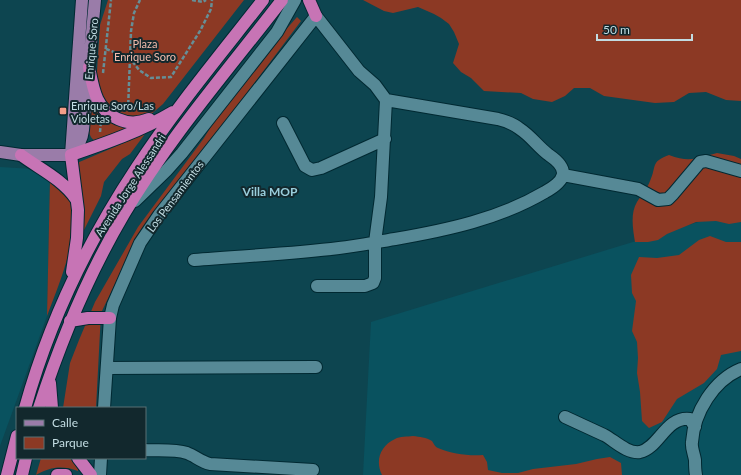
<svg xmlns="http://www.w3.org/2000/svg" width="741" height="475" viewBox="0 0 741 475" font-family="Lato,sans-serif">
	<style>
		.built { fill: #09525f }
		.green { fill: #8c3924 }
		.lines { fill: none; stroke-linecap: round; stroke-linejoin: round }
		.minor-casing { stroke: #002932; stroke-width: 14 }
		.major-casing { stroke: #002932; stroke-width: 14 }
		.highway-casing { stroke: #002932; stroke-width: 14 }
		.path { stroke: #668f97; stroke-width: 2.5; stroke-dasharray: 4 2; stroke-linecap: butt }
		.minor { stroke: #568996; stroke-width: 12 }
		.major { stroke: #9a7ca9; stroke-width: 12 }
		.highway { stroke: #c774b5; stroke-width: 12 }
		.poi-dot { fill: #f49e88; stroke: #12282d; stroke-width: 1.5 }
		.labels { text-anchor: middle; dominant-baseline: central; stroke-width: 4; stroke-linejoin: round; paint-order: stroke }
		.park-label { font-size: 11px; fill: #f3bbac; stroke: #12282d }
		.street-label { font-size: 11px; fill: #c2dce2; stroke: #12282d }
		.poi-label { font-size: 11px; fill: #c2dce2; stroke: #12282d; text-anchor: start }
		.neighbourhood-label { font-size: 12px; font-weight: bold; fill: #99cedc; stroke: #12282d }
	</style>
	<rect width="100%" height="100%" fill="#0d4550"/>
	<path class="built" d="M0,167L34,169L50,178L47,316L0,446Z
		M741,209V475H363L371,322Z"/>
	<path class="green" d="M108,0H244L163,104L149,116L128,118L111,110L96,86L100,25Z
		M363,0H741V101L726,100L706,92L689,93L674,102L655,103L604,96L590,88H574L565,96L552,102L533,99L521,93L484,91L471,78L461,72L453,63L459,44L454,32L449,24L441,18L434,14L418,7L393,13L384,11Z
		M297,17L301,21L136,240L101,313L96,408H63L70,363L79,340L95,302L138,227L204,138L224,105L260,59Z
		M91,105L107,120L117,125L131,128L96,141C84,137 90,115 91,105Z
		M145,134L130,154L122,159L104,182L101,196L81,236L77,163Z
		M717,153L734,156L741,159V222L729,224L716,221L696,222L667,234L658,240L648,242H635C633,230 630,213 637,202C641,195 647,189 650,181C657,166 650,162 669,155C690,163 697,158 717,153Z
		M50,178C56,185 64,192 69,199C84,227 57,289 47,316Z
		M710,236L726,242H741V351L721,355L717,369L704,383L677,399L662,422L649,428L642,421L640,392L637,373L638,358L637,342L632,331L636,301L632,293L631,275L639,257L657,258L679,255L699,240Z
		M413,436C420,437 426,437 432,441C434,444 435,447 438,448C452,454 468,456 483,455L487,462L488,470L502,473H518L533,469L576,464L597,459L610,457L621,463L622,475H382C375,461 380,446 395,439C400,436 407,437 413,436Z
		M41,458H70L78,469V471C62,465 50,467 36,475Z"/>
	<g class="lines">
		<g class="minor-casing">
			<path id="minor" d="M283,123L305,166L312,170L321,168L385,139
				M563,175L638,189L658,200L668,199L673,194L700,162L706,161L741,171
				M135,201L166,171L182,153L277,32L295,0
				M317,286H365L373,283L375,278V242L381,197L386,100
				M107,368L316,367
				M104,408L110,318L113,305L140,243L159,215L316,16L359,71L375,85L386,100L498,119C506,121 514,124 520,129C531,136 538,147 549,155C571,170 565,181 545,192C499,219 447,230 395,239C376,242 358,246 339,248C291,254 242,256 194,260
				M565,417C578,423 591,429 604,435C614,440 627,454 640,452C659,448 666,416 690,419L695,427
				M145,450C158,451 174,449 187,453C195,456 201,462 210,464L313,470
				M100,475L101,458
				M696,475C695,470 695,465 695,460C694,454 691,447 692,442C694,412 714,380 741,369"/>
		</g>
		<g class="major-casing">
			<path id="major" d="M0,152L21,155H71
				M71,155C78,147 82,140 83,130L95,0
				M71,155L82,0"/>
		</g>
		<g class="highway-casing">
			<path id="highway" d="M309,0L316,16
				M89,67C93,88 96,110 118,119C129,124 138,123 149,119
				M21,155C40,169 62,179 76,199
				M72,272L77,238L78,210L71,155C106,143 141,131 173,112
				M70,321L88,318H110
				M50,383L52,408
				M25,408C49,322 88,241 137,167C175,109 220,55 263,0
				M39,408C61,340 88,275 124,214C169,138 228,70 282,0
				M78,458L91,475
				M7,475L17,436
				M22,475L26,458
				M57,475H66"/>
		</g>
		<path class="path" d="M192,0L203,2L206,0
			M106,49L130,58L139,70L151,78L171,77L200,31L211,9L212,0
			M103,73L111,0
			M128,110L131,31L134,13L140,0
			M100,132L101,121"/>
		<use href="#minor" class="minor"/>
		<use href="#major" class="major"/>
		<use href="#highway" class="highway"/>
	</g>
	<rect class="poi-dot" x="59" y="107" width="8" height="8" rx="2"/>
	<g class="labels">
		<g class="park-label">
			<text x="145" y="43">Plaza<tspan x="145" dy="13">Enrique Soro</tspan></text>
		</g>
		<g class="street-label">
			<text transform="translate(91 49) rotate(-85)">Enrique Soro</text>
			<text transform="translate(130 185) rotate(-57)">Avenida Jorge Alessandri</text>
			<text transform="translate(175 196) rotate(-53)">Los Pensamientos</text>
		</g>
		<g class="poi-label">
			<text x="71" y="105">Enrique Soro/Las<tspan x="71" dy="13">Violetas</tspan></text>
		</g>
		<g class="neighbourhood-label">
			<text x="270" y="191">Villa MOP</text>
		</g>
	</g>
	<rect x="16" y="407" width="130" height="52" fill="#12282d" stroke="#587075"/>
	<rect x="24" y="420" width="20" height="6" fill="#9a7ca9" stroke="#587075"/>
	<text x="52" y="427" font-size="12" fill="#c2dce2">Calle</text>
	<rect x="24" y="437" width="20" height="12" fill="#8c3924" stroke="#587075"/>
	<text x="52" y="447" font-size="12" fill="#c2dce2">Parque</text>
	<path d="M597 34v6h95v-6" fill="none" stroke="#c2dce2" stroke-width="2"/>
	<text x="603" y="34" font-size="12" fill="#c2dce2" stroke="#12282d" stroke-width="3" paint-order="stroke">50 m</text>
</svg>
